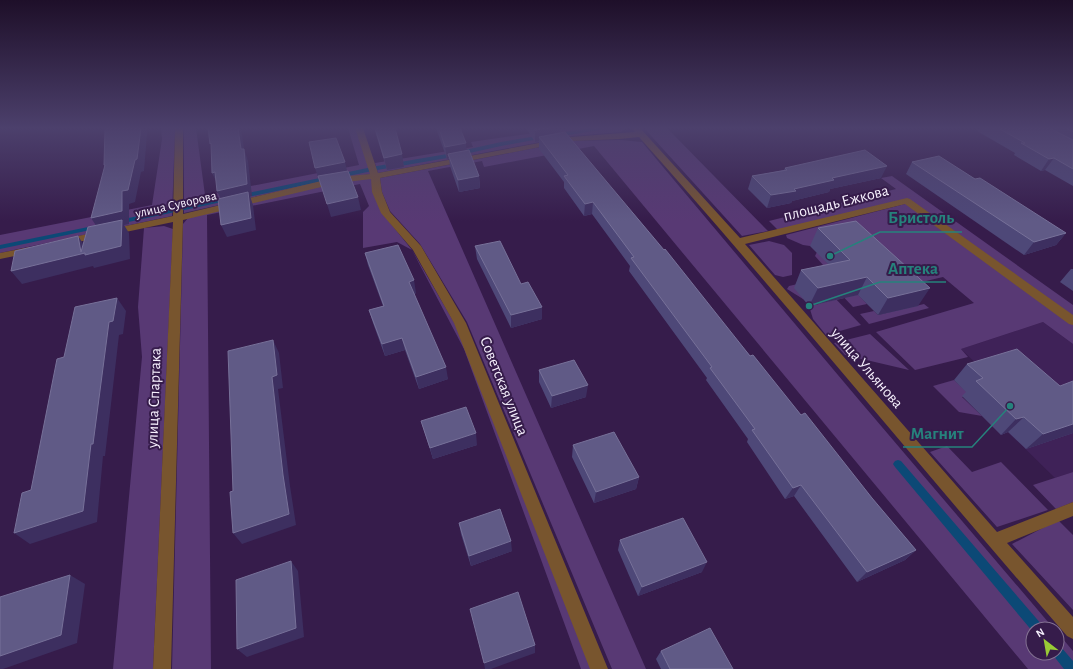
<svg xmlns="http://www.w3.org/2000/svg" width="1073" height="669" viewBox="0 0 1073 669" font-family="'Alegreya Sans',sans-serif">
	<style>
		.built { fill: #3f2258 }
		.green { fill: #583974 }
		.lines { fill: none; stroke-linecap: round; stroke-linejoin: round }
		.stream { fill: #0c4976; fill-rule: evenodd }
		.minor { fill: #78552e; fill-rule: evenodd }
		.wall { fill: #4e4878 }
		.shaded-wall { fill: #3d2f60 }
		.building { fill: #605a86; stroke: #777199 }
		.labels { text-anchor: middle; dominant-baseline: central; stroke-width: 4; stroke-linejoin: round; paint-order: stroke }
		.far-street-label { font-size: 13px; fill: #f6f0fd; stroke: #361c4b }
		.street-label { font-size: 16px; fill: #f6f0fd; stroke: #361c4b }
		.leader { fill: none; stroke: #26827c; stroke-width: 1.5 }
		.callout-dot { fill: #26827c; stroke: #361c4b; stroke-width: 1.5 }
		.callout-label { font-size: 17px; text-anchor: middle; font-weight: bold; fill: #26827c; stroke: #361c4b; stroke-width: 4; stroke-linejoin: round; paint-order: stroke }
	</style>
	<rect width="100%" height="100%" fill="#361c4b"/>
	<path class="built" d="M1043,322L1073,344V472L1055,478L1008,432L1001,435L962,396L984,371L961,349Z"/>
	<path class="green" d="M161,128H175L172,216L0,253V235L152,205L162,139Z
		M184,128H196L205,195L359,165L348,128H357L372,174L338,178L184,213Z
		M568,128H626L621,132L572,136L378,173L375,163L473,147L471,142Z
		M644,128H667L768,231L742,236Z
		M621,140L642,142L859,400L1054,629H1033V653H1057V632L1073,651V669H1028L594,146L484,167L482,161L428,171L646,669H612L467,322L420,244L390,211L382,192L380,178L572,141Z
		M892,176L1073,305V344L1043,322L961,349L968,357L915,370L876,332L974,303L943,277L905,286L847,238L810,246L803,245L787,238L786,235L905,204L778,230L769,221L896,189L881,178Z
		M371,178L383,214L412,250L455,324L593,669H581L464,349L412,250L397,242L363,248V212L369,206L360,184L207,215L211,669H172L183,224L188,218L338,182Z
		M164,226L173,229L153,669H113L142,357L138,307L144,228L0,258L144,228Z
		M769,241L784,245L792,253V275L783,277L775,275L749,245Z
		M817,252L867,304L853,307L836,289L839,283L815,256Z
		M802,283L830,293L861,325L826,335L813,319L809,306L819,304L803,299L787,289L789,286Z
		M924,304L929,308L869,324L860,314L874,311L878,315Z
		M870,334L909,370L845,355L834,343Z
		M954,380L969,394L962,397L982,416L959,412L933,386Z
		M947,446L972,472L1001,462L1048,510L997,527L930,452Z
		M1073,472V502L1056,509L1033,485Z
		M1058,520L1073,535V610L1012,544Z"/>
	<g class="lines">
		<path class="stream" d="M591,128H602L599,130L557,137L554,135L557,133Z
			M543,135L546,137L545,138L501,146L447,158L377,170L243,198L240,196L243,194L377,166L447,154L501,142Z
			M229,197L232,199L231,200L119,224L116,222L119,220Z
			M98,225L101,227L100,228L0,249V245Z
			M898,460L901,461L1042,625L1044,629H1033V632L895,467L893,464L895,461Z
			M1057,645L1061,647L1073,661V669H1064L1053,655L1052,653H1057Z"/>
		<path class="minor" d="M175,128H183V214L338,177L370,174L355,128H363L378,173L571,137L635,132L632,128H640L740,238L907,198L910,199L1073,315V325L1069,324L905,204L745,244L997,532L1073,502V516L1007,543L1073,617V639L1067,636C923,471 785,301 639,137L619,139L571,141L380,178L382,192L390,212L421,246L466,323L608,669H590L454,323L413,250L381,213L372,192L371,179L338,183L183,220L171,669H153L173,222L64,245L59,242L64,239L173,216Z
			M30,247L35,250L34,252L0,259V253Z"/>
	</g>
	<path class="wall" d="M374,128H395L404,167L387,170Z
		M436,128H460L466,151L479,176L480,188L459,192L450,166L449,158L447,159Z
		M526,128H560V133L916,550L905,560L857,582L794,496L785,499L747,442L748,439L706,380L707,378L629,271L630,266L592,214L584,216L564,188V182L539,149V141L535,142Z
		M979,128H1073V186L1045,170L1041,171L1014,155L1015,153L977,131Z
		M912,162L975,179L1066,233L1056,245L1024,255L906,174Z
		M785,168L881,178L830,189L829,192L792,201L791,203L767,208L748,189L752,176L784,170Z
		M818,228L918,306L878,315L858,295L809,306L794,288L801,270L829,265L810,246Z
		M475,246L521,284L542,319L511,328L477,259Z
		M365,253L416,293L414,294L448,379L419,389L405,350L385,356L373,323L369,310L383,306L368,265Z
		M1071,269H1073V291L1060,282Z
		M967,364L1073,433L1026,449L1008,432L1001,435L962,396L966,392L954,380Z
		M539,370L586,397L551,408L539,382Z
		M421,421L477,445L433,459Z
		M573,445L639,477L636,489L594,503L572,457Z
		M459,523L512,551L471,566L461,534Z
		M620,540L702,572L638,596L618,550Z
		M661,651L733,669H661L656,659Z"/>
	<path class="shaded-wall" d="M141,128H147V134L144,171L141,172L135,202L129,204V224L124,225L129,233L130,259L94,268L93,266L22,284L11,271L81,252L78,236L86,248L99,230L91,218L122,191Z
		M238,128H241L244,149L248,161L252,196H250L253,205L256,230L227,237L221,225L223,203L217,191L241,149Z
		M549,128H560L559,138L539,137V141L535,142V130Z
		M466,143L467,155L448,154L449,158L447,159L445,147Z
		M402,154L404,167L387,170L384,158Z
		M1054,158L1045,170L1041,171L1049,159Z
		M345,162L348,175L319,180L315,168Z
		M887,166L881,178L830,189L829,192L792,201L791,203L767,208L771,195L832,178Z
		M215,172L218,185L212,173Z
		M479,176L480,188L459,192L458,180Z
		M358,197L361,210L331,217L327,204Z
		M593,202L592,214L584,216L585,204Z
		M1066,233L1056,245L1024,255L1034,242Z
		M867,277L858,295L809,306L818,288Z
		M414,280L416,293L412,294L409,282Z
		M930,288L918,306L878,315L888,298Z
		M117,298L126,311L123,334L119,335L105,456H103L97,522L30,544L14,533L91,444L109,322Z
		M542,307V319L511,328V315Z
		M402,338L405,350L385,356L382,344Z
		M273,340L279,353L283,388L278,389L290,486L296,525L242,544L233,533L283,475L272,377Z
		M446,367L448,379L419,389L416,377Z
		M588,385L586,397L551,408L552,396Z
		M1024,417L1008,432L1001,435L1016,419Z
		M1073,424V433L1026,449L1043,434Z
		M476,433L477,445L433,459L430,448Z
		M639,477L636,489L594,503L596,492Z
		M801,485L794,496L785,499L793,488Z
		M511,541L512,551L471,566L469,556Z
		M916,550L905,560L857,582L867,572Z
		M291,561L298,571L304,637L247,657L237,649Z
		M707,562L702,572L638,596L642,587Z
		M70,575L85,584L77,643L3,669H0V656Z
		M535,645V653L491,669H485L484,663Z"/>
	<path class="building" d="M105,128H141L137,159L135,160L128,190L122,191V211L91,218L105,165H104Z
		M208,128H238L241,149H244L247,184L217,191L215,172L212,173L211,143L210,144Z
		M375,128H395L402,154L384,158Z
		M439,128H460L466,143L445,147Z
		M533,128H549L535,130Z
		M998,128H1049L1073,140V169L1054,158L1049,159L1021,143H1025Z
		M1065,128H1073V132Z
		M565,132L664,250L665,249L750,356L753,355L801,415L805,413L872,498L916,550L867,572L801,485L793,488L752,430L755,429L710,368L712,367L631,258L634,257L593,202L585,204L564,176L568,175L539,137Z
		M336,138L345,162L315,168L309,142Z
		M469,150L479,176L458,180L448,154Z
		M865,150L887,166L832,178L834,180L794,189L796,191L771,195L752,176L787,170L785,168Z
		M939,156L975,179L980,178L1066,233L1034,242L912,162Z
		M348,171L358,197L327,204L318,176Z
		M248,192L251,218L221,225L218,199Z
		M122,220L121,246L85,255V253L11,271L15,251L78,236L81,252L88,227Z
		M856,221L930,288L888,298L867,277L818,288L801,270L850,260L818,228Z
		M500,241L521,284L528,282L542,307L511,315L475,246Z
		M398,245L414,280L409,282L446,367L416,377L402,338L382,344L369,310L384,306L365,253Z
		M117,298L113,321L109,322L93,444H91L83,511L14,533L22,493L31,490L57,359L64,357L75,307Z
		M273,340L277,375L272,377L283,475L289,514L233,533L230,492L233,491L228,351Z
		M1017,349L1060,386L1073,381V424L1043,434L1024,417L1016,419L976,381L983,378L967,364Z
		M574,360L588,385L552,396L539,370Z
		M466,407L476,433L430,448L421,421Z
		M614,432L639,477L596,492L573,445Z
		M500,509L511,541L469,556L459,523Z
		M683,518L707,562L642,587L620,540Z
		M291,561L296,628L237,649L236,580Z
		M70,575L61,635L0,656V597Z
		M518,592L535,645L484,663L470,609Z
		M710,628L733,669H670L661,651Z"/>
	<linearGradient id="sky" x2="0" y2="1"><stop stop-color="#1e0f29"/><stop offset="0.58" stop-color="#4c406c"/><stop offset="1" stop-color="#4c406c" stop-opacity="0"/></linearGradient>
	<rect width="1073" height="221" fill="url(#sky)"/>
	<g class="labels">
		<g class="far-street-label">
			<text transform="translate(176 205) rotate(-13)">улица Суворова</text>
		</g>
		<g class="street-label">
			<text transform="translate(836 203) rotate(-14)">площадь Ежкова</text>
			<text transform="translate(867 368) rotate(49)">улица Ульянова</text>
			<text transform="translate(504 386) rotate(68)">Советская улица</text>
			<text transform="translate(154 398) rotate(-88)">улица Спартака</text>
		</g>
	</g>
	<path class="leader" d="M830 256L880 232H962M809 306L880 282H946M1010 406L972 447H903"/>
	<g class="callout-dot">
		<circle cx="830" cy="256" r="4"/>
		<circle cx="809" cy="306" r="4"/>
		<circle cx="1010" cy="406" r="4"/>
	</g>
	<g class="callout-label">
		<text x="921" y="223">Бристоль</text>
		<text x="913" y="274">Аптека</text>
		<text x="937" y="439">Магнит</text>
	</g>
	<g transform="translate(1045 641) rotate(329)"><circle r="19" fill="#361c4b" stroke="#837192"/>
	<path d="M0-3L7 15L0 10L-7 15Z" fill="#99cb36"/>
	<text y="-6" font-size="11" font-weight="bold" text-anchor="middle" fill="#f6f0fd">N</text>
	</g>
</svg>
